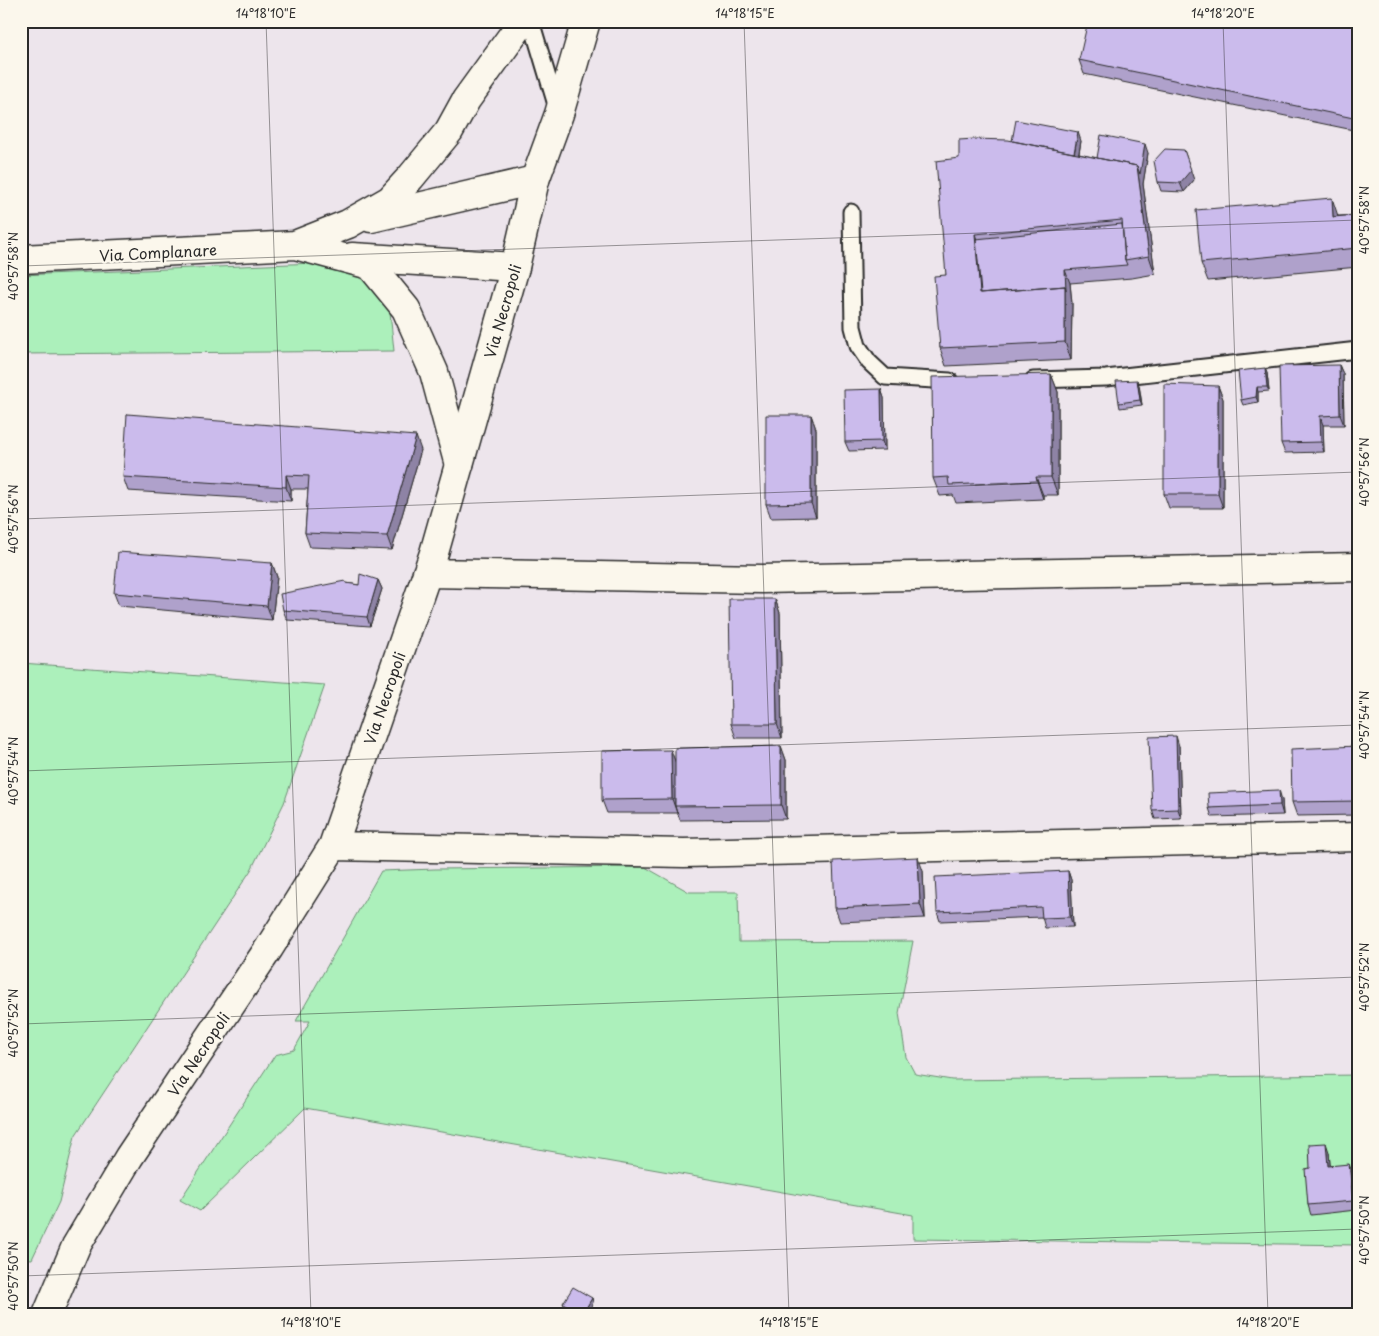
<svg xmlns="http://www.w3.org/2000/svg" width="1379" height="1336" viewBox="0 0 1379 1336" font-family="'Playpen Sans',sans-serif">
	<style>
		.green { fill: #acf0bb; stroke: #6c8e73 }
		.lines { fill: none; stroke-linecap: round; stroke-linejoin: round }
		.service-casing { stroke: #2b2b2b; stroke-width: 19 }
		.minor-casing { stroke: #2b2b2b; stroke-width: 31 }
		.secondary-casing { stroke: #2b2b2b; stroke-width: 31 }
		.service { stroke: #fbf7ec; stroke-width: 15 }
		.minor { stroke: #fbf7ec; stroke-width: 28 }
		.secondary { stroke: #fbf7ec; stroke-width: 28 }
		.wall { fill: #afa1cb; stroke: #2b2b2b }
		.shaded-wall { fill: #8e83a5; stroke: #2b2b2b }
		.building { fill: #cbbbec; stroke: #2b2b2b }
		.ticks { fill: none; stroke: #2b2b2b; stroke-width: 1; stroke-opacity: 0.45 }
		.labels { text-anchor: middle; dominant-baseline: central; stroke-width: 4.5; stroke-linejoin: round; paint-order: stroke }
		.street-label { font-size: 15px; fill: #2b2b2b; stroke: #fbf7ec }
		.neatline { fill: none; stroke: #2b2b2b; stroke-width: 2 }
		.ticks-label { font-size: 12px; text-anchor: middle; fill: #2b2b2b }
	</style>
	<rect width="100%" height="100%" fill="#ede5ec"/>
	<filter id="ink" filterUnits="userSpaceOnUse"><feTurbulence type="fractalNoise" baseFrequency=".02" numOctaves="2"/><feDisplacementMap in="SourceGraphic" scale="10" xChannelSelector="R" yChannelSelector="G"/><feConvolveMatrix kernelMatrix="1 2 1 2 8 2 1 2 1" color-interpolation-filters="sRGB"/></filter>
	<g filter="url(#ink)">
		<path class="green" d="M315,263L346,270L372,285L382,295L390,312L394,351L21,354V275Z
			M21,663L325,685L284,803L251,870L75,1136L59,1202L32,1259L21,1258Z
			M645,867L689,892H738L739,942L913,941L899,1013L906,1057L915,1074L952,1080L1358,1075V1245L913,1239V1215L305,1108L200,1211L180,1200L275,1055L294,1050L310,1021H296L381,871L435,869Z"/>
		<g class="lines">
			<g class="service-casing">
				<path id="service" d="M531,21L557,108
					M851,212L853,327L858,346L869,362L885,377L950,381
					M1033,380L1106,378L1358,350"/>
			</g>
			<g class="minor-casing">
				<path id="minor" d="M427,573L762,579L1358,567
					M333,846L684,853L1358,837
					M47,1315L76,1246L129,1157L269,948L333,846L434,553L515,267L535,180L559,114L586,21"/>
			</g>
			<g class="secondary-casing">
				<path id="secondary" d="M371,218L535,180
					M295,245L348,224L390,200L411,177L449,131L466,100L523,21
					M352,257L515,267
					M21,259L295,245L370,265L406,309L434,372L459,465"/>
			</g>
			<use href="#service" class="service"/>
			<use href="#minor" class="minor"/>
			<use href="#secondary" class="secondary"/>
		</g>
		<path class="wall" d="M1358,21V131L1084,74L1079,60Z
			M1081,141L1079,154L1097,158L1148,153L1143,184L1155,274L1132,278L1070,283L1072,304L1071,360L946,366L940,348L946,275L959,158Z
			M1194,180L1184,192L1161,191L1158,182Z
			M1358,215V267L1208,281L1201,263L1338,216Z
			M1339,365L1343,374L1344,425H1323L1324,452L1285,453L1281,443Z
			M1267,373L1269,391L1258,392V402L1243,405L1241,400Z
			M1051,374L1058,392V495H1043V499L956,503L953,495L940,496L933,478Z
			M1139,385L1142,405L1120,408L1119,403Z
			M1218,386L1223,399V508H1169L1164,494Z
			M881,389L884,398L885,450L849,451L845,442Z
			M811,415L816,429V517L771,518L766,504Z
			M421,450L392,550L310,547L305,533L308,489H291V501L128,491L123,477Z
			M272,563L277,577L272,620L119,606L114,593Z
			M378,580L382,589L370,626L287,620L283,610L346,583L359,585Z
			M775,599L780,613L782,738H736L731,724Z
			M781,746L786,760V819L680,820L677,811V813H607L602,800L675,759Z
			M1179,746L1181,818L1155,819L1152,810Z
			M1358,746V815L1297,816L1292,802Z
			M1282,800L1283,815L1212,817L1209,808Z
			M923,871L925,918L840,922L835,908Z
			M1068,871L1071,880L1073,927L1045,928L1042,917L940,921L937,912Z
			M1329,1152L1330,1165L1353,1174L1356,1210L1311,1215L1308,1205L1310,1168Z
			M592,1298L593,1302L587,1315H576L565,1308L563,1303Z"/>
		<path class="shaded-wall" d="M1078,132L1081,141L1076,170L1073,161Z
			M1145,144L1148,153L1143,184L1155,274L1149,256L1137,166Z
			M1184,150L1194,180L1184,192L1180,183Z
			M1332,198L1338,216L1333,217Z
			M975,234L981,252L985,297L980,293Z
			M1065,270L1070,283L1072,304L1071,360L1065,342Z
			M1339,365L1343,374L1344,425L1340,415Z
			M1265,368L1267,373L1269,391L1267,387Z
			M1051,374L1058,392V495L1051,477Z
			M1137,380L1139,385L1142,405L1140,400Z
			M1218,386L1223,399V508L1218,494Z
			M1257,387L1258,392V402L1256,397Z
			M881,389L884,398L885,450L882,441Z
			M811,415L816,429V517L811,503Z
			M1320,416L1323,425L1324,452L1321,442Z
			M416,436L421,450L392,550L387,536Z
			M286,475L291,489V501L286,487Z
			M1036,477L1043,495V499L1037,481Z
			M272,563L277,577L272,620L267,606Z
			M378,580L382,589L370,626L367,617Z
			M775,599L780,613L782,738L777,724Z
			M1176,736L1179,746L1181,818L1178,809Z
			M781,746L786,760V819L781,805Z
			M671,750L676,764L675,806L677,813L672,799Z
			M1279,790L1282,800L1283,815L1280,805Z
			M918,857L923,871L925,918L920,904Z
			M1068,871L1071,880L1073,927L1070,917Z
			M1326,1143L1329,1152L1331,1175L1328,1166Z
			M1349,1164L1353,1174L1356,1210L1353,1201Z
			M592,1298L593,1302L587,1315H582Z"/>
		<path class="building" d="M1088,21H1358V119L1079,60Z
			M1016,120L1078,132L1074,153L1012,141Z
			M1101,135L1145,144L1140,174L1137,166L1097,158Z
			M974,139L1008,140L1137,166L1149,256L1125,260L1122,220L975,234L980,293L1065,286V342L940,348L934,276L946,275L936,161L959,158V140Z
			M1165,149L1184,150L1191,170L1180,183L1158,182L1154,161Z
			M1332,198L1333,217L1358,215V248L1201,263L1196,210Z
			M1122,224L1125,260L1127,265L1065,270L1066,290L1065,286L981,293L976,239Z
			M1339,365L1340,415L1320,416L1321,442L1281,443L1279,366Z
			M1265,368L1267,387H1257L1256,397L1241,400L1238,371Z
			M1051,374V477H1036L1037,481L949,485L948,477L933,478L932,377Z
			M1137,380L1140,400L1119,403L1116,381Z
			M1164,384L1218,386V494H1164Z
			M881,389L882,441L845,442L844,390Z
			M127,414L416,436L387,536L305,533L309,476L286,475V487L123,477Z
			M766,415H811V503L766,504Z
			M118,552L272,563L267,606L114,593Z
			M360,574L378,580L367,617L283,610L280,594L345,581L346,583L359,585Z
			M729,599H775L777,724H731Z
			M1176,736L1178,809L1152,810L1149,737Z
			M781,746V805L675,806V748Z
			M1358,746V801L1292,802L1291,749Z
			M671,750L672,799L602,800V751Z
			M1279,790L1280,805L1209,808L1208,793Z
			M918,857L920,904L835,908L833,861Z
			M1068,871L1070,917L1042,918L1041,907L937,912L935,877Z
			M1326,1143L1328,1166L1349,1164L1353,1201L1308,1205L1305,1169L1310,1168L1309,1144Z
			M573,1287L592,1298L582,1315L563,1303Z"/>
	</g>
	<path class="ticks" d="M266,21L311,1315M744,21L789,1315M1223,21L1268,1315M21,266L1358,220M21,519L1358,472M21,771L1358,725M21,1024L1358,977M21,1276L1358,1229"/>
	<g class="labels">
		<g class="street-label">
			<text transform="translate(158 252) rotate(-3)">Via Complanare</text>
			<text transform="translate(502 311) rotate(-74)">Via Necropoli</text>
			<text transform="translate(384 698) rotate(-71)">Via Necropoli</text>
			<text transform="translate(198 1054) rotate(-56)">Via Necropoli</text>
		</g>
	</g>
	<rect width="1379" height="1336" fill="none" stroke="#fbf7ec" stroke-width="55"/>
	<rect x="28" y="28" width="1324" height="1280" class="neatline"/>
	<g class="ticks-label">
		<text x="266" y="18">14°18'10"E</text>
		<text x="745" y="18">14°18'15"E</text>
		<text x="1223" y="18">14°18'20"E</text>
		<text transform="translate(1365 220) rotate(-90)" y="4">40°57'58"N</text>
		<text transform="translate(14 266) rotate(-90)" y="4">40°57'58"N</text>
		<text transform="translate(1365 472) rotate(-90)" y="4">40°57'56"N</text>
		<text transform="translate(14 519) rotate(-90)" y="4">40°57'56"N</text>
		<text transform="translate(1365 725) rotate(-90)" y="4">40°57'54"N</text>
		<text transform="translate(14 771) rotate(-90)" y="4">40°57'54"N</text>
		<text transform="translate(1365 977) rotate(-90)" y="4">40°57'52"N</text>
		<text transform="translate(14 1023) rotate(-90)" y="4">40°57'52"N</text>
		<text transform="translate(1365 1230) rotate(-90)" y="4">40°57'50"N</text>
		<text transform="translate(14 1276) rotate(-90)" y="4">40°57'50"N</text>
		<text x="311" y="1327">14°18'10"E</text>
		<text x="789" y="1327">14°18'15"E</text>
		<text x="1268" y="1327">14°18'20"E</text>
	</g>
</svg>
